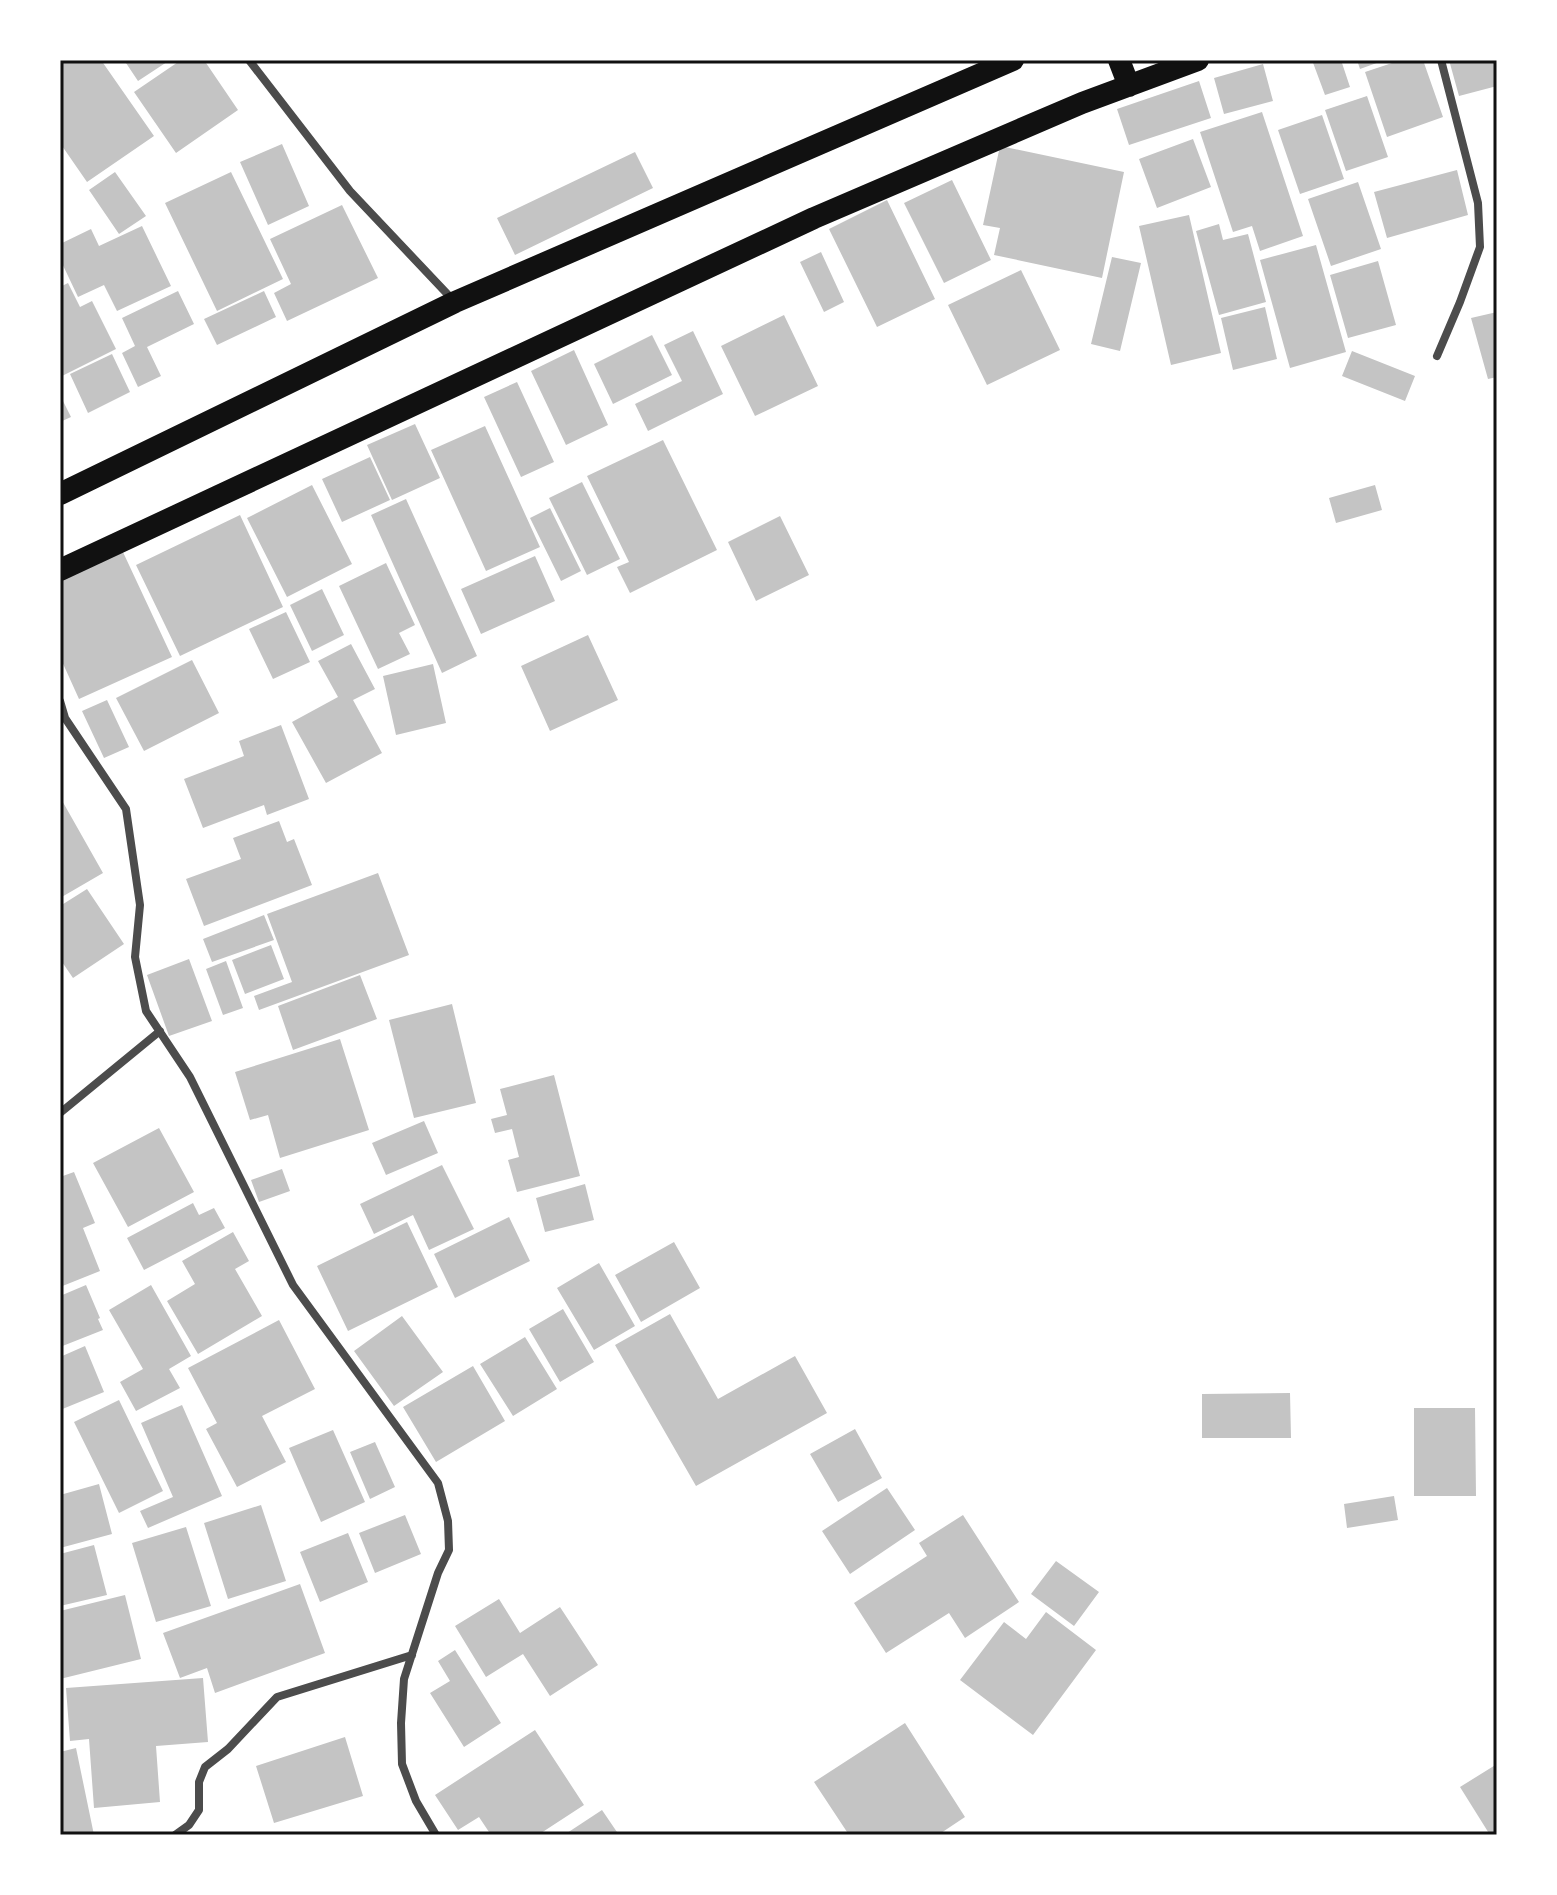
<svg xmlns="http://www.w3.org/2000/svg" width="1557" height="1895" viewBox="0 0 1557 1895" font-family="Barlow,sans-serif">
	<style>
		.building { fill: #c4c4c4 }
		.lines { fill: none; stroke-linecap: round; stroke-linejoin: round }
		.minor { stroke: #4c4c4c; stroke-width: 8 }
		.trunk { stroke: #111; stroke-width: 22 }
		.neatline { fill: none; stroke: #111; stroke-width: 3 }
	</style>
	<rect width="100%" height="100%" fill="#fff"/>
	<path class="building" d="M60,60H101L154,136L87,182L60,143Z
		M124,60H170L138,81Z
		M181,60H204L238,110L176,153L134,92Z
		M1312,60H1341L1350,87L1325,95Z
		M1357,60H1385L1360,69Z
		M1401,60H1423L1443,117L1387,137L1365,72Z
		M1449,60H1495L1497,67V86L1459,96Z
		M1263,64L1273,101L1224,114L1214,78Z
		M1199,81L1211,118L1129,145L1117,109Z
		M1367,96L1388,157L1346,171L1325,110Z
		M1262,112L1303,236L1260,251L1252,226L1233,232L1200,132Z
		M1322,115L1344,179L1300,194L1278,130Z
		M1193,139L1211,187L1157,208L1139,159Z
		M282,144L309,206L268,225L240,162Z
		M1000,146L1124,172L1102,278L994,255L1000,228L983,225Z
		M635,152L653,188L515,255L497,218Z
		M1457,170L1468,215L1387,238L1374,192Z
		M115,172L146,216L119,234L89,190Z
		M231,172L283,279L217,311L165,203Z
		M952,180L991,260L944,283L904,203Z
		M1358,182L1381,249L1331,266L1308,199Z
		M887,200L935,299L877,327L829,229Z
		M342,205L378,278L287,321L274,293L291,284L270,239Z
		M1189,215L1221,353L1171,365L1139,226Z
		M1219,224L1223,240L1248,234L1266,302L1219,315L1196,231Z
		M142,226L171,286L117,311L104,285L78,297L60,259V244L91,229L99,246Z
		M1316,245L1346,352L1290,368L1260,260Z
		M821,252L844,302L824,312L800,262Z
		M1112,257L1141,263L1120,351L1091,344Z
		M1378,261L1396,325L1348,338L1330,275Z
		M1021,270L1060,350L987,385L948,305Z
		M68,283L80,307L92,301L116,349L60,377V287Z
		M178,291L194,324L147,347L161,376L138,387L122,353L135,346L122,318Z
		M264,291L276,317L217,345L204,319Z
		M1265,307L1277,359L1233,370L1221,318Z
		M1497,312V377L1488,379L1471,318Z
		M784,315L818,386L755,416L721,346Z
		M693,331L723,394L648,431L635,404L682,381L664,345Z
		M652,335L672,375L613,404L594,364Z
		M574,350L608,425L566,445L531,371Z
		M1352,351L1415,376L1405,401L1342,376Z
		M112,354L130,392L88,413L70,374Z
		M517,382L554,462L521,477L484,397Z
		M60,395L71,417L60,422Z
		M415,424L440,478L392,500L367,445Z
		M485,426L540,547L486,571L431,450Z
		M663,440L717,550L630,593L617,567L629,562L587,476Z
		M370,457L390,500L342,522L322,479Z
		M582,482L620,559L587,575L549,498Z
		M312,485L352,564L287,597L247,518Z
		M1375,485L1382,510L1336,523L1329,498Z
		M406,499L477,656L442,673L371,515Z
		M550,508L581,571L561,581L530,518Z
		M240,515L283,607L180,656L136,565Z
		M780,516L809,575L756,601L728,542Z
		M122,550L172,657L79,699L60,657V579Z
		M535,556L555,601L481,634L461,589Z
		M386,563L415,625L399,633L410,654L378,669L339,586Z
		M322,589L344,635L312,651L290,605Z
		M286,612L310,662L273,679L249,629Z
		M588,635L618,700L550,731L521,666Z
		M351,644L375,689L353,700L382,753L326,783L292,722L338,697L318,661Z
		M192,660L219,713L144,751L116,698Z
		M433,664L446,723L396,735L383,676Z
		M107,700L129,747L104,758L82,711Z
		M281,725L309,799L267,815L264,805L203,828L184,779L244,756L239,741Z
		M60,797L103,873L60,898Z
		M279,821L287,842L294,839L312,885L204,926L186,879L241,859L233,838Z
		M378,873L409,955L259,1010L254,996L292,982L267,914Z
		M87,889L124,944L73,978L60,959V906Z
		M264,915L274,940L212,962L203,939Z
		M271,945L284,979L245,994L232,960Z
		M189,959L212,1021L169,1036L147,975Z
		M226,961L243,1008L223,1015L206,969Z
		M360,975L377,1019L293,1050L278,1006Z
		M452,1004L476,1103L414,1118L389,1020Z
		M340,1039L369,1130L280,1158L268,1115L250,1120L235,1072Z
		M554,1075L580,1176L517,1192L508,1160L519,1157L512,1129L495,1133L491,1119L507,1115L500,1089Z
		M424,1121L438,1153L386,1175L372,1143Z
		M159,1128L194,1192L128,1227L93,1163Z
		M442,1165L474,1229L429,1250L413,1215L374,1234L360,1204Z
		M282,1169L290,1191L259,1202L251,1180Z
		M74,1172L95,1223L83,1228L100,1271L60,1287V1177Z
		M585,1184L594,1220L545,1232L536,1198Z
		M193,1203L199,1215L214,1208L225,1228L144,1270L127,1238Z
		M509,1217L530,1261L455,1298L434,1254Z
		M407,1222L438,1287L348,1331L317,1266Z
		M233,1232L249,1261L235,1269L262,1316L198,1354L167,1301L195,1284L182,1261Z
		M674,1242L700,1288L641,1322L615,1275Z
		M599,1263L635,1326L594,1350L557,1288Z
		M86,1285L100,1318L98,1319L103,1330L60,1347V1296Z
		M151,1285L191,1356L169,1369L180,1388L136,1411L120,1382L143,1369L109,1310Z
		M563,1309L594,1362L560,1382L529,1329Z
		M670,1314L718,1399L795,1356L827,1413L696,1486L615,1345Z
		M402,1316L443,1372L394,1406L354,1351Z
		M279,1320L315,1389L262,1416L286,1462L237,1487L206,1429L217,1423L188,1368Z
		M525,1337L557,1389L513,1416L480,1364Z
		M85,1346L104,1392L60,1410V1357Z
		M473,1366L505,1421L436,1462L403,1407Z
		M1290,1393L1291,1438H1202V1394Z
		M119,1400L163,1491L119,1513L74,1422Z
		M182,1405L222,1496L148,1528L140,1511L173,1497L141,1423Z
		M1414,1408H1475L1476,1496H1414Z
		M855,1429L882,1478L838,1502L810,1454Z
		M333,1430L365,1502L321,1522L289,1448Z
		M375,1442L395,1487L370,1499L350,1452Z
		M99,1484L112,1534L60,1548V1495Z
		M887,1488L915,1530L850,1574L822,1531Z
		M1394,1496L1398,1520L1347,1528L1344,1504Z
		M261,1505L286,1581L228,1599L204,1523Z
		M405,1515L421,1554L375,1573L359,1533Z
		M963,1515L1019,1602L965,1638L949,1613L886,1653L854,1603L927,1556L919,1543Z
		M186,1527L211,1606L156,1622L132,1543Z
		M348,1533L368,1582L320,1602L300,1552Z
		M94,1545L107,1595L60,1606V1554Z
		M1056,1561L1099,1592L1074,1626L1031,1594Z
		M300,1584L325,1653L215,1693L207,1668L180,1678L163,1633Z
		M125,1595L141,1659L60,1679V1611Z
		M499,1599L520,1633L560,1607L598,1665L550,1696L523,1654L486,1677L455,1626Z
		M1046,1612L1096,1650L1033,1735L960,1680L1004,1622L1026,1639Z
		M455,1650L501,1723L464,1747L430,1693L450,1681L438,1661Z
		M203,1678L208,1742L156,1746L160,1802L94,1808L89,1739L70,1741L66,1688Z
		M905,1723L965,1817L938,1835H849L814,1782Z
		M535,1730L584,1805L538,1835H491L479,1817L458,1830L435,1795Z
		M345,1737L363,1796L274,1823L256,1766Z
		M76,1748L94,1835H60V1752Z
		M1497,1764V1834L1490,1835L1460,1787Z
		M602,1810L619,1835H564Z"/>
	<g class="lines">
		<path class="minor" d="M249,60L350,191L453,300
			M1437,356L1460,302L1480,247L1478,203L1441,60
			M60,701L65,718L126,809L140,905L135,957L146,1011L190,1077L293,1285L438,1483L448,1521L449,1550L438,1573L404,1679L401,1723L402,1764L416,1801L436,1835
			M60,1113L160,1031
			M175,1835L189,1825L199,1810V1782L205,1767L228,1749L277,1697L412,1655"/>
		<path class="trunk" d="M1119,60L1129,86
			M60,494L455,302L1013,60
			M60,570L814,218L1082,103L1198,60"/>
	</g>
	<rect width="1557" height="1895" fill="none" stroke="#ffffff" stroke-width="124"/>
	<rect x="62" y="62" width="1433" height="1771" class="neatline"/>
</svg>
